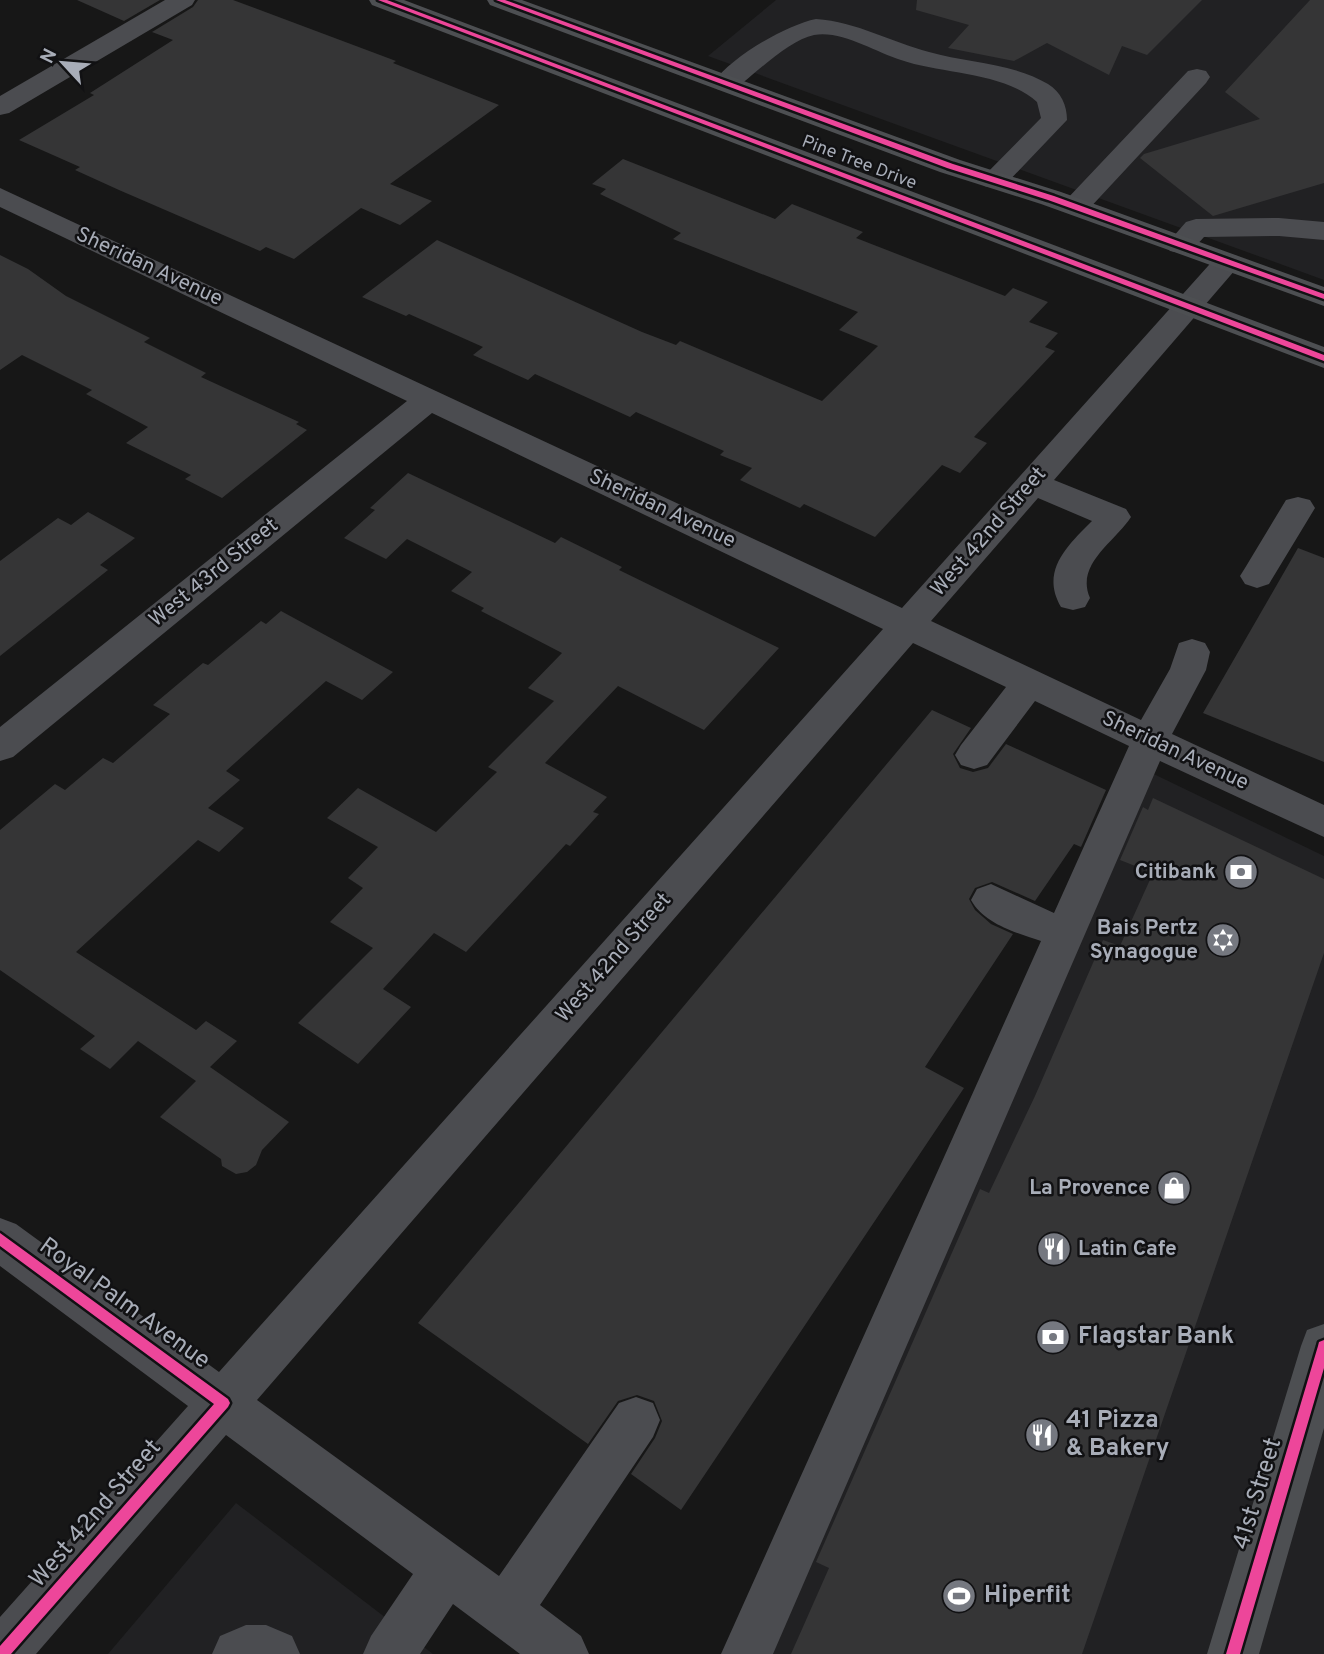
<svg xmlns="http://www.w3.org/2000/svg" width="1324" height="1654" viewBox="0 0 1324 1654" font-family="Overpass,sans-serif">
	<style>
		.built { fill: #212123 }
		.building { fill: #353536 }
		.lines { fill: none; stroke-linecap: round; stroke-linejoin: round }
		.minor { fill: #4b4c50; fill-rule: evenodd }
		.major { fill: #4d4f52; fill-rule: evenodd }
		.cycleway-casing { stroke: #111113; stroke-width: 5 }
		.cycleway { fill: #ed469a; fill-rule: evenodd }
		.labels { text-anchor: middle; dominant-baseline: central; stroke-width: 5; stroke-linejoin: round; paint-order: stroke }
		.far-street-label { font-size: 18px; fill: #a8adb8; stroke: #111113 }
		.street-label { font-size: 21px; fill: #a8adb8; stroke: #111113 }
		.poi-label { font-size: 21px; font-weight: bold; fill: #a8adb8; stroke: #111113; text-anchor: end }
		.near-street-label { font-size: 24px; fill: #a8adb8; stroke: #111113 }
		.near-poi-label { font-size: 24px; font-weight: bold; fill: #a8adb8; stroke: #111113; text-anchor: start }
	</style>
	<rect width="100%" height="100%" fill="#171717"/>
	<path class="built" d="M776,0H1324V280L708,56Z
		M1135,765L1324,856V1654H722Z
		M236,1503L433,1654H108Z"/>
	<path class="building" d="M77,0H160L124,21Z
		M198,0H233L396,61L393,63L499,105L390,184L432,201L400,225L361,208L294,259L266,247L260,251L119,190L75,170L80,167L19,140L94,95L90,93L173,40L152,32L193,7Z
		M917,0H1202L1147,55L1122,46L1109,75L1047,43L1014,61L948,48L969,25L916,10Z
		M1310,0H1324V183L1213,216L1140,158L1144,154L1260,119L1225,92Z
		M623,159L775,219L792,204L863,232L856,238L1005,296L1013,288L1048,302L1029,322L1058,333L1045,347L1055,351L974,437L987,443L960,473L942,465L875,537L804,504L800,508L740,480L752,468L720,455L724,451L636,412L630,417L535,374L528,380L473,355L483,347L409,314L406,316L362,297L437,240L642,332L676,345L680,341L822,401L878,346L839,330L858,312L673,239L681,233L600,194L606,189L592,184Z
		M0,255L28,269L66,296L150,338L144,342L206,373L201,377L299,422L296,424L307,430L222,498L185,479L191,475L126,443L148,427L86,394L92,390L22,355L0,370Z
		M408,473L555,543L561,537L622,567L619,570L779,648L704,730L618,686L545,763L607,797L593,812L599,814L570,846L566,844L466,952L434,933L383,989L411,1007L358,1064L298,1023L373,948L330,922L363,888L348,878L378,847L327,818L358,788L436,832L497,772L488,767L554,701L528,688L562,653L481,611L484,608L451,591L472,572L407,539L386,559L344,538L375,510L370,508Z
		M88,512L135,538L100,565L108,570L0,656V561L58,518L71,525Z
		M1298,548L1324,558V762L1203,713Z
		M281,611L393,672L362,700L326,681L226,771L240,780L208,808L244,828L219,852L198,840L76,952L196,1030L206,1021L237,1041L210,1067L289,1122L262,1150L256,1165L247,1172L236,1174L222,1166L221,1159L160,1117L196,1081L138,1041L110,1069L80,1049L95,1036L0,970V830L55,784L65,790L103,758L113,763L170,714L153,705L203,663L208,665L261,621L266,624Z
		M932,710L971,728L953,754L960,768L973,772L988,768L1006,744L1106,790L1081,847L1074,844L1035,901L992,882L975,888L969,899L975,910L991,924L1013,934L925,1067L964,1088L681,1510L631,1474L655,1438L662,1421L654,1401L637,1395L618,1401L588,1444L418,1323Z
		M1153,798L1324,879V953L1082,1654H791L829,1568L816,1562L980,1189L989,1193L1035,1096L1103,940L1120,946L1153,873L1120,860L1143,807L1148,810Z"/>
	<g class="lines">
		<path class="minor" d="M165,0H195L192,5L9,113L0,115V96Z
			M816,19C857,22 891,42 929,52C968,63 1013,63 1048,84C1061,92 1067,105 1067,120L1004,186L994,188L984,186L980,180L1041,118L1037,102C1005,72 941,74 901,60C875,52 842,30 814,35C789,40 756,73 735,89L726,91L717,89L713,83C731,57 786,25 816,19Z
			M1197,69L1206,71L1210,77L1206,83L1086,212L1076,215L1066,212L1062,206L1066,200L1188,71Z
			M0,188L902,608L1217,256L1227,253L1237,256L1242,262L1054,480L1126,509L1131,517C1115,542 1075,564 1090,598L1085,607L1073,610L1061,607C1040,571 1067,546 1092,521L1038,498L931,621L1141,720L1170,669L1179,643L1192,639L1205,643L1210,652L1206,670L1172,734L1324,805V837L1160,761L773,1654H721L1041,941C1017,933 984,924 971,900L977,889L991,884L1054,913L1129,746L1035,701L987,765L974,769L961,765L955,755L961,745L1006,687L913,643L257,1400L499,1576L619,1403L636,1397L653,1403L660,1420L653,1437L540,1605L581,1636L589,1654H520L453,1604L420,1654H363L371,1636L413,1574L226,1435L36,1654H0V1617L188,1406L0,1266V1218L16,1224L219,1372L883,629L432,413L13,757L0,761V727L407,401L0,207Z
			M1279,218L1324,222V240L1279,236L1204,237C1193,249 1187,255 1170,251L1166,245L1186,222L1196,219Z
			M1298,497L1310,500L1315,508L1269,584L1257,588L1245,584L1240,576L1245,568L1286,500Z
			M246,1625H266L292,1636L300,1654H212L220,1636Z"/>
		<path class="major" d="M369,0H404L1324,347V368L372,5Z
			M487,0H522L960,160L1061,192L1324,287V306L1041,204L940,172L490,5Z
			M1324,1324V1428L1259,1654H1207L1301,1346L1307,1330Z"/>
		<g class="cycleway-casing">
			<path id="cycleway" d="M378,0H387L1324,355V361Z
				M496,0H505L953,164L1054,196L1324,294V299L1048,200L947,168Z
				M0,1233L228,1399L230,1403L228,1407L11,1654H0V1646L214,1404L0,1246Z
				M1324,1340V1368L1240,1654H1226L1318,1346L1319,1342Z"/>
		</g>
		<use href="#cycleway" class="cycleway"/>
	</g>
	<defs>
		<g id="bank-disc" transform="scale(1.75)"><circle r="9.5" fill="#757880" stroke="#111113"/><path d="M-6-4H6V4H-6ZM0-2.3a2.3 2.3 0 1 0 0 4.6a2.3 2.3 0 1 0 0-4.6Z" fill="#fff"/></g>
		<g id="synagogue-disc" transform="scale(1.75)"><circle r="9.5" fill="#757880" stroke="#111113"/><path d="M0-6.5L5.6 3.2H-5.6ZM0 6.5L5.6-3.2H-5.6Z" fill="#fff"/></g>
		<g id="shop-disc" transform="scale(1.75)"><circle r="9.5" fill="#757880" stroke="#111113"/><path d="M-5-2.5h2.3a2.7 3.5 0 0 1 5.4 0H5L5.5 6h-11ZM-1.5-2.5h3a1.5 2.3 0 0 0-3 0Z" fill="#fff"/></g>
		<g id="restaurant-disc" transform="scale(1.75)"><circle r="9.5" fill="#757880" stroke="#111113"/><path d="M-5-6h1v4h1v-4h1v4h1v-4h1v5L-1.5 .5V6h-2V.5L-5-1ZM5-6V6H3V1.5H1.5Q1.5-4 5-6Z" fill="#fff"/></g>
		<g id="stadium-disc" transform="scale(1.75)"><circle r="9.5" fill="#757880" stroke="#111113"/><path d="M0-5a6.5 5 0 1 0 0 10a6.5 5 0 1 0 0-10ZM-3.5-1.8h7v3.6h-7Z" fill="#fff"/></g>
	</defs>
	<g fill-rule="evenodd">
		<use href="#bank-disc" x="1241" y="872"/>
		<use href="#synagogue-disc" x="1223" y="940"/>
		<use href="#shop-disc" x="1174" y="1188"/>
		<use href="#restaurant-disc" x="1054" y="1249"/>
		<use href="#bank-disc" x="1053" y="1337"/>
		<use href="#restaurant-disc" x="1042" y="1435"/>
		<use href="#stadium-disc" x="959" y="1596"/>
	</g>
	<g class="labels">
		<g class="far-street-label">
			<text transform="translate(859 163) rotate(21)">Pine Tree Drive</text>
		</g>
		<g class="street-label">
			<text transform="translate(149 267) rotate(25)">Sheridan Avenue</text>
			<text transform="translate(662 509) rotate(25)">Sheridan Avenue</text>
			<text transform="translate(989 532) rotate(-49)">West 42nd Street</text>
			<text transform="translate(214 573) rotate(-39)">West 43rd Street</text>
			<text transform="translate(1175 751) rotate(25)">Sheridan Avenue</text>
			<text transform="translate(614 958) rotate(-49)">West 42nd Street</text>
		</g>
		<g class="poi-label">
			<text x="1216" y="872">Citibank</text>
			<text x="1198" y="928">Bais Pertz<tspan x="1198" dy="24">Synagogue</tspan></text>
			<text x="1150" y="1188">La Provence</text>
			<text x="1078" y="1249" text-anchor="start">Latin Cafe</text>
		</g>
		<g class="near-street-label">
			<text transform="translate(124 1304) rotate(36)">Royal Palm Avenue</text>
			<text transform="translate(1258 1494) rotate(-73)">41st Street</text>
			<text transform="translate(96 1514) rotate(-49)">West 42nd Street</text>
		</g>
		<g class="near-poi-label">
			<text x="1078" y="1337">Flagstar Bank</text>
			<text x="1066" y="1421">41 Pizza<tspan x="1066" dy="28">&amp; Bakery</tspan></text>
			<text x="984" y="1596">Hiperfit</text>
		</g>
	</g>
	<g transform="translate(63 63) rotate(296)" stroke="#111113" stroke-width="5" paint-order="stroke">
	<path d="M0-5L12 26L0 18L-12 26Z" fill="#a8adb8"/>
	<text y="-10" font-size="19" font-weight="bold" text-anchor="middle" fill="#a8adb8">N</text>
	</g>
</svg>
